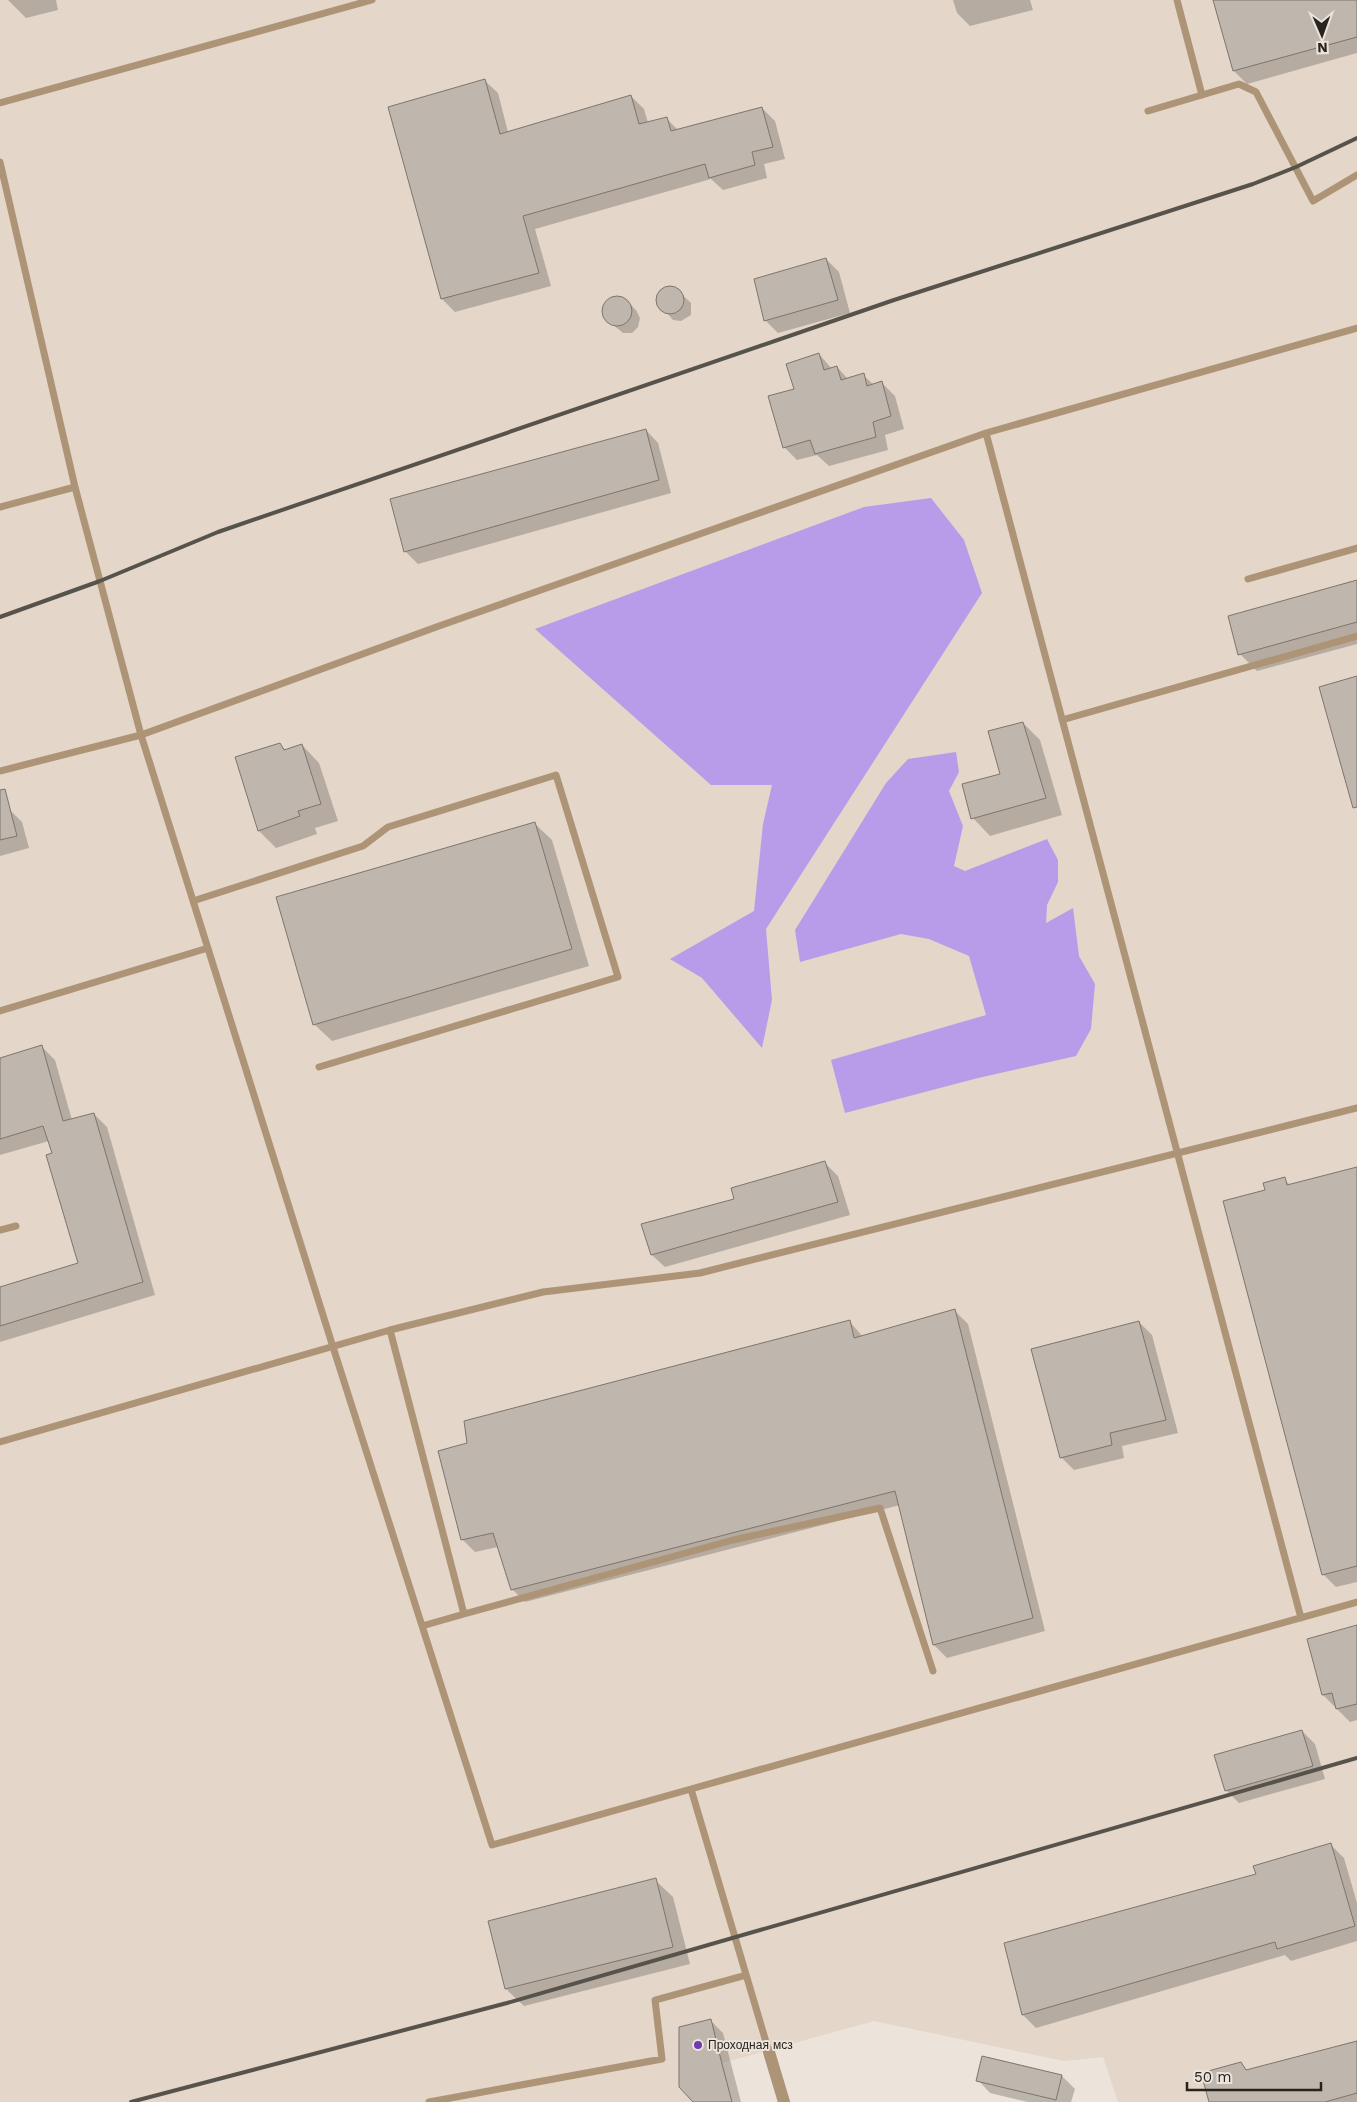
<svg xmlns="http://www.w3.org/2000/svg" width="1357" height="2102" viewBox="0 0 1357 2102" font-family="'Work Sans',sans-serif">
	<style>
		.built { fill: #e4d6c8 }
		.forest { fill: #b89cea }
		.shadow { fill: #0003 }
		.building { fill: #bfb7ae; stroke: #7d756d }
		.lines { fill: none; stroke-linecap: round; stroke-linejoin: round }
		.lane { stroke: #ae9477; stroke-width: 7 }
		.street { stroke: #ae9477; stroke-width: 12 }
		.rail { stroke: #56524c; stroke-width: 4 }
		.poi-dot { fill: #713bb1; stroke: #ece3da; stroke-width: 2 }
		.labels { text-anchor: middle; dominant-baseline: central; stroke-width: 4; stroke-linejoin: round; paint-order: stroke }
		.poi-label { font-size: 12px; fill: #272420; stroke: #ece3da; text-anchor: start }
	</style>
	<rect width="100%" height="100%" fill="#ece3da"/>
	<path class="built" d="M0,0H1357V2102H1118L1103,2057L1064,2061L874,2021L722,2063L732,2102H0Z"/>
	<path class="forest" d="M931,498L964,540L982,593L766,929L772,1000L762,1048L702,978L670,959L754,911L763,824L772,785H711L535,629L864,507Z
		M956,752L959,772L949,791L963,826L954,866L965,871L1047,839L1058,860V882L1047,905L1046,923L1073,908L1079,956L1095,984L1091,1029L1076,1056L978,1078L845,1113L831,1060L986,1015L969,956L929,939L901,934L800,962L795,930L886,783L908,759Z"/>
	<path class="shadow" d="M8,0H56L58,10L26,18Z
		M953,0H1030L1033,10L970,26L957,13Z
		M1214,0H1357V53L1247,84L1234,71Z
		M485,81L498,93L508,132L631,96L644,109L648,123L667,119L678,130L762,108L775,121L785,159L764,164L767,178L723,190L711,179L535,229L551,286L455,312L442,299Z
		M826,259L839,272L850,313L778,333L765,320Z
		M666,287L675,288L691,303V315L681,321L673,320L658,303L659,293Z
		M615,297L627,301L636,310L640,318L638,327L632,333H623L606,319L603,310L607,302Z
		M819,354L832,369L837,367L848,379L863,375L874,385L882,383L895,396L904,429L885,435L888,450L829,466L817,455L797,460L784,447L795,390Z
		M646,430L658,443L671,493L418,564L405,551Z
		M1357,582V644L1257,671L1240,654Z
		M1023,723L1040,740L1062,815L990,836L973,818L1002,775Z
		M279,744L286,750L302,745L319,763L338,821L315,828L317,834L276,848L259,831L237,757Z
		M9,809L22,822L29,848L0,856V812Z
		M534,823L552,840L589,966L332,1041L314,1024Z
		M42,1047L55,1060L72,1120L94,1114L107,1127L155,1295L0,1342V1288L79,1264L49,1141L0,1155V1060Z
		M825,1163L838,1176L850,1215L665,1267L652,1255L735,1200Z
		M1357,1168V1582L1336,1587L1323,1574L1266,1191L1284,1179L1291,1186Z
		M955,1311L968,1324L1045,1631L947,1658L934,1645L900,1505L525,1602L512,1589L498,1547L475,1552L462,1539L850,1322L863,1337Z
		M1139,1322L1152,1335L1178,1433L1122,1446L1124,1458L1074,1470L1061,1457Z
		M1357,1627V1720L1350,1722L1323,1695Z
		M1302,1731L1315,1744L1325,1779L1239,1803L1226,1790Z
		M1331,1845L1344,1858L1357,1903V1941L1291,1961L1285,1955L1036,2028L1023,2015L1257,1875Z
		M655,1880L673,1897L690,1964L524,2006L506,1989L489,1922Z
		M710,2020L723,2033L741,2102H695Z
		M1357,2043V2102H1210L1240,2063L1248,2071Z
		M1062,2076L1075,2089L1071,2102H1028L990,2093L978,2080Z"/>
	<path class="building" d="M1213,0H1357V37L1233,71Z
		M485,79L500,134L631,95L639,124L667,117L671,131L762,107L773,147L752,152L755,165L709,178L705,164L523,216L539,273L441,299L388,107Z
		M826,258L838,300L764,321L754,279Z
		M656 300a14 14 0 1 1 28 0a14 14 0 1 1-28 0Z
		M602 311a15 15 0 1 1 30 0a15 15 0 1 1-30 0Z
		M819,353L824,370L837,366L841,380L864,373L867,386L882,381L891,416L873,422L876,437L815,454L810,440L783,448L768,396L794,389L786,364Z
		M646,429L659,480L404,552L390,499Z
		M1357,580V622L1238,655L1228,616Z
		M1357,676V807L1353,808L1319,687Z
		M1023,722L1046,798L971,819L962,784L1000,774L988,731Z
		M280,743L284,750L302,744L321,804L298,811L300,816L258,831L235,757Z
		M5,789L17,836L0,840V790Z
		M535,822L572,949L313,1025L276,897Z
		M42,1045L63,1121L94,1113L143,1282L0,1326V1287L78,1263L46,1155L52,1153L43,1126L0,1139V1058Z
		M825,1161L838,1202L651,1255L641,1224L734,1199L731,1188Z
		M1357,1167V1566L1322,1575L1223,1201L1265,1190L1263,1183L1285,1177L1287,1185Z
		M955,1309L1033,1618L933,1645L895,1491L511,1590L493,1533L461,1540L438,1451L467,1443L464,1421L850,1320L854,1338Z
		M1139,1321L1166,1420L1110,1433L1112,1445L1060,1458L1031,1349Z
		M1357,1625V1704L1336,1709L1332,1693L1322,1695L1307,1639Z
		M1302,1730L1313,1766L1225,1791L1214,1755Z
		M1331,1843L1355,1926L1277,1949L1275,1942L1022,2015L1004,1943L1256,1874L1253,1866Z
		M656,1878L673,1947L505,1989L488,1921Z
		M711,2019L722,2064L732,2102H693L679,2087V2027Z
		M1357,2041V2093L1325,2102H1209L1201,2073L1241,2062L1246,2070Z
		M982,2056L1062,2075L1056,2100L976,2081Z"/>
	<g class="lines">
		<path class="lane" d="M1177,0L1202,95
			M0,103L372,0
			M1148,111L1239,84L1256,92L1313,201L1357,175
			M0,162L75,487L141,735L333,1347L492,1845L691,1789
			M986,433L1301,1618
			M0,507L75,487
			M1248,579L1357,548
			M1062,720L1357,636
			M0,771L141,735L439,626L986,433L1357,328
			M193,901L363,846L388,827L556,775L618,977L319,1067
			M0,1011L208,948
			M0,1230L16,1226
			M390,1330L464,1614L422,1626
			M0,1442L390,1330L543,1292L700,1273L1357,1108
			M464,1614L733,1540L880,1508L933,1671
			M769,2052L691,1789L1357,1602
			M429,2102L662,2059L655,2000L746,1975"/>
		<path class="street" d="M769,2052L784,2102"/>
		<path class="rail" d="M0,617L100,581L218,532L894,300L1253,184L1296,167L1357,138
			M131,2102L507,2003L1357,1758"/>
	</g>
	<circle class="poi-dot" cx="698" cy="2045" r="5"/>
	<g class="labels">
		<g class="poi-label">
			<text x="708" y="2045">Проходная мсз</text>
		</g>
	</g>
	<g transform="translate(1322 35) rotate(178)" stroke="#ece3da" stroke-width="4" paint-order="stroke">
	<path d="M0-4L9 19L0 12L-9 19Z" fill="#272420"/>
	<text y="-8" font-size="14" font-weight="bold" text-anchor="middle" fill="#272420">N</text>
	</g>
	<path d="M1187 2082v8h134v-8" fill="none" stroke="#272420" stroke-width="2.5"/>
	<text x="1194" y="2082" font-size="15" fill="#272420" stroke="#ece3da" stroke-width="4" paint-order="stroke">50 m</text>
</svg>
